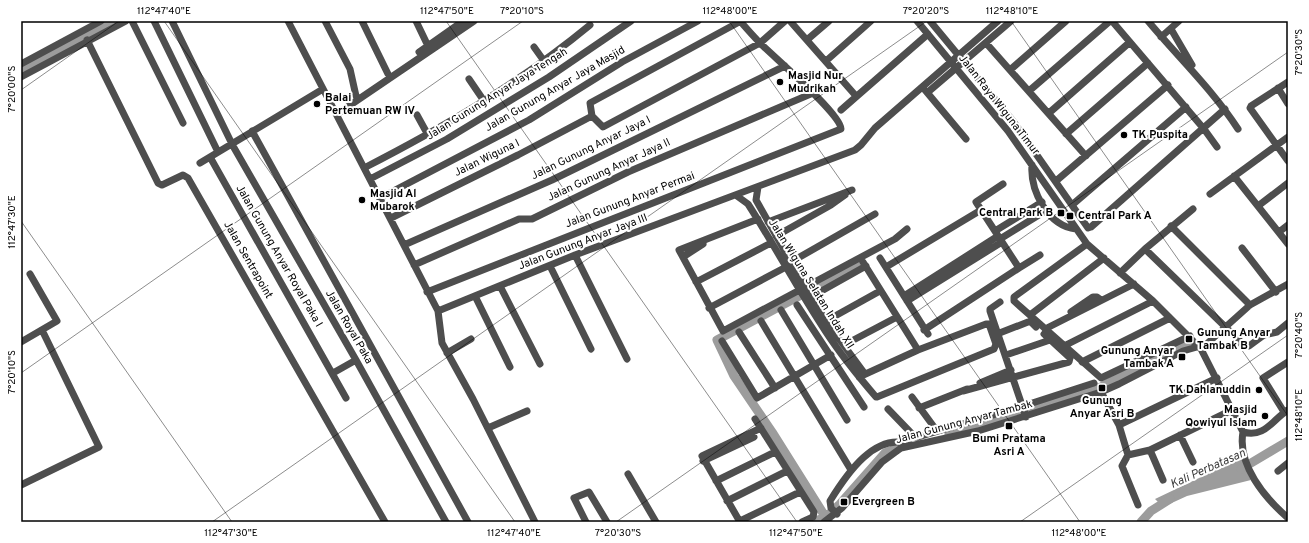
<svg xmlns="http://www.w3.org/2000/svg" width="1309" height="543" viewBox="0 0 1309 543" font-family="Overpass,sans-serif">
	<style>
		.water { fill: #9c9c9c }
		.lines { fill: none; stroke-linecap: round; stroke-linejoin: round }
		.river { stroke: #9c9c9c; stroke-width: 9 }
		.minor { stroke: #4e4e4e; stroke-width: 7 }
		.ticks { fill: none; stroke: #000; stroke-width: 1; stroke-opacity: 0.45 }
		.poi-dot { fill: #000; stroke: #fff; stroke-width: 1.5 }
		.labels { text-anchor: middle; dominant-baseline: central; stroke-width: 4; stroke-linejoin: round; paint-order: stroke }
		.poi-label { font-size: 11px; font-weight: bold; fill: #000; stroke: #fff; text-anchor: start }
		.street-label { font-size: 11px; fill: #000; stroke: #fff }
		.water-label { font-size: 12px; font-style: italic; fill: #3d3d3d; stroke: #fff }
		.neatline { fill: none; stroke: #000; stroke-width: 1.5 }
		.ticks-label { font-size: 10px; text-anchor: middle; fill: #000 }
	</style>
	<rect width="100%" height="100%" fill="#fff"/>
	<path class="water" d="M1241,458L1251,480L1187,496L1163,507L1155,499Z"/>
	<g class="lines">
		<path class="river" d="M21,70L113,21
			M949,434L1018,414L1101,387L1190,341
			M1241,469L1288,441
			M828,521L772,432L734,376L717,340L859,264
			M813,522L826,517L840,504L885,453L905,445
			M1141,522L1151,511L1170,499"/>
		<path class="minor" d="M132,21L183,123
			M154,21L218,152
			M172,21L233,146L356,360L446,522
			M288,21L438,311L442,343L473,399L535,522
			M325,21L350,69L356,96
			M362,21L388,74
			M416,21L428,46
			M741,21L590,103L592,116L603,127L760,43L785,21
			M790,21L856,96
			M917,21L1008,131L1087,244L1153,301L1201,349L1243,432C1237,465 1265,498 1288,518
			M930,21L1013,121L1088,228L1091,227L1225,109
			M1112,21L1204,129L1217,147
			M1148,21C1178,57 1212,89 1238,129
			M1171,29L1192,65
			M1161,37L1179,21
			M808,39L829,21
			M87,40L158,183L162,185L183,175L188,178L385,522
			M986,43L1086,156
			M534,47L544,61
			M419,52L463,21
			M826,61L871,21
			M21,64L101,21
			M1010,70L1066,21
			M21,77L126,21
			M469,79L484,101
			M1288,82L1251,106L1250,108L1288,161
			M1278,88L1288,104
			M925,90L966,139
			M1029,91L1110,21
			M928,92L1011,21
			M841,110L928,34
			M1049,113L1130,42
			M337,114L474,21
			M417,115L428,135
			M252,131L468,522
			M1066,134L1148,63
			M210,157L346,398
			M200,163L323,89
			M1032,165C1030,191 1048,226 1076,229
			M364,168C444,127 521,82 590,25
			M1234,176L1288,244
			M370,179L447,139L549,77L631,21
			M1056,181L1168,85
			M1003,184L976,202L1019,268L1040,255
			M758,187L756,200L791,262L826,321L865,374
			M1210,194L1288,137
			M737,196L748,204C775,246 798,290 826,332C841,355 858,376 876,397H877L994,349L996,344L989,324H986L918,350L859,377
			M380,198L529,120L622,62L698,21
			M1072,205L1186,107
			M1258,206L1288,183
			M391,218L518,155L592,116
			M758,219L679,250L723,331L895,239L907,229
			M768,222L852,190
			M1171,226L1250,305
			M995,231L1042,202
			M1279,232L1288,225
			M776,236L831,205L845,195
			M1000,239L1047,210
			M1087,244L1014,297V301L1101,378L1190,336
			M404,245L552,180L785,66
			M1242,248L1276,292
			M1145,249L1243,344L1249,346L1264,335L1277,332L1288,323
			M575,255L627,359
			M683,257L703,244
			M880,258L928,334
			M791,262L875,214
			M863,262L918,350
			M414,265L519,219H532L628,172L813,93
			M550,266L591,349
			M886,267L981,210
			M1120,273L1145,249L1193,209
			M696,282L771,243
			M500,286L540,364
			M427,292L841,129C841,114 775,58 761,44C754,37 747,29 740,21
			M475,296L510,367
			M904,296L998,236
			M809,298L866,266
			M907,301L1002,242
			M1000,302L990,309V311L1026,417
			M797,305L864,407
			M709,308L786,267
			M781,310L847,420
			M438,311L575,255L855,150L861,145L875,128L998,21
			M1071,312L1093,297H1097L1101,300
			M1030,315L1104,258
			M761,321L851,470
			M826,321L880,291
			M1045,329L1134,284
			M924,330L1019,268
			M739,332L775,388
			M997,334L1028,322H1031L1036,327
			M722,341L757,398L831,355
			M21,342L57,321L30,274
			M844,345L897,317
			M1064,346L1153,301
			M1201,349L1250,305L1288,284
			M447,353L471,339
			M1006,355L1050,340
			M1082,362L1170,318
			M333,373L356,360
			M980,383L1011,370
			M963,391L1069,362L1070,358L1044,334
			M1101,392L1119,425L1128,455L1122,466L1138,505
			M912,397L937,431
			M919,408L967,389
			M888,409L915,437H918L1020,407L1094,383
			M1284,412L1263,378L1288,362
			M755,419L814,512L813,517L802,522
			M1119,425L1217,378
			M488,428L527,411
			M1243,432C1265,438 1272,420 1288,410
			M1180,435L1193,462
			M1150,450L1163,480
			M1128,455L1150,450L1232,410
			M703,461L754,437
			M1278,471L1288,463
			M628,474L656,522
			M716,481L775,452
			M21,485L99,447L42,330
			M727,501L787,471
			M837,514L831,508L830,501C846,475 876,430 911,445
			M740,521L800,492
			M586,522L574,498L589,492L607,522
			M740,522L702,456L761,428
			M824,522L842,508L882,462L901,448L978,431L1101,392L1119,384L1183,351L1197,347"/>
	</g>
	<path class="ticks" d="M164,21L515,522M446,21L797,522M729,21L1080,522M1011,21L1288,416M21,90L119,21M21,221L232,522M21,373L523,21M212,522L927,21M616,522L1288,52M1020,522L1288,335"/>
	<g class="poi-dot">
		<circle cx="780" cy="82" r="4"/>
		<circle cx="317" cy="104" r="4"/>
		<circle cx="1124" cy="135" r="4"/>
		<circle cx="362" cy="200" r="4"/>
		<rect x="1057" y="209" width="8" height="8" rx="2"/>
		<rect x="1066" y="212" width="8" height="8" rx="2"/>
		<rect x="1185" y="335" width="8" height="8" rx="2"/>
		<rect x="1178" y="353" width="8" height="8" rx="2"/>
		<rect x="1098" y="384" width="8" height="8" rx="2"/>
		<circle cx="1259" cy="390" r="4"/>
		<circle cx="1265" cy="416" r="4"/>
		<rect x="1005" y="422" width="8" height="8" rx="2"/>
		<rect x="840" y="498" width="8" height="8" rx="2"/>
	</g>
	<g class="labels">
		<g class="poi-label">
			<text x="788" y="76">Masjid Nur<tspan x="788" dy="13">Mudrikah</tspan></text>
			<text x="325" y="98">Balai<tspan x="325" dy="13">Pertemuan RW IV</tspan></text>
			<text x="1132" y="135">TK Puspita</text>
			<text x="370" y="194">Masjid Al<tspan x="370" dy="13">Mubarok</tspan></text>
			<text x="1053" y="213" text-anchor="end">Central Park B</text>
			<text x="1078" y="216">Central Park A</text>
			<text x="1197" y="333">Gunung Anyar<tspan x="1197" dy="13">Tambak B</tspan></text>
			<text x="1174" y="351" text-anchor="end">Gunung Anyar<tspan x="1174" dy="13">Tambak A</tspan></text>
			<text x="1251" y="390" text-anchor="end">TK Dahlanuddin</text>
			<text x="1102" y="401" text-anchor="middle">Gunung<tspan x="1102" dy="13">Anyar Asri B</tspan></text>
			<text x="1257" y="410" text-anchor="end">Masjid<tspan x="1257" dy="13">Qowiyul Islam</tspan></text>
			<text x="1009" y="439" text-anchor="middle">Bumi Pratama<tspan x="1009" dy="13">Asri A</tspan></text>
			<text x="852" y="502">Evergreen B</text>
		</g>
		<g class="street-label">
			<text transform="translate(555 89) rotate(-30)">Jalan Gunung Anyar Jaya Masjid</text>
			<text transform="translate(497 94) rotate(-32)">Jalan Gunung Anyar Jaya Tengah</text>
			<text transform="translate(999 105) rotate(52)">Jalan Raya Wiguna Timur</text>
			<text transform="translate(591 148) rotate(-26)">Jalan Gunung Anyar Jaya I</text>
			<text transform="translate(487 158) rotate(-26)">Jalan Wiguna I</text>
			<text transform="translate(609 170) rotate(-25)">Jalan Gunung Anyar Jaya II</text>
			<text transform="translate(630 200) rotate(-21)">Jalan Gunung Anyar Permai</text>
			<text transform="translate(583 242) rotate(-21)">Jalan Gunung Anyar Jaya III</text>
			<text transform="translate(279 256) rotate(60)">Jalan Gunung Anyar Royal Paka I</text>
			<text transform="translate(248 260) rotate(60)">Jalan Sentrapoint</text>
			<text transform="translate(811 284) rotate(58)">Jalan Wiguna Selatan Indah XII</text>
			<text transform="translate(349 327) rotate(60)">Jalan Royal Paka</text>
			<text transform="translate(964 422) rotate(-15)">Jalan Gunung Anyar Tambak</text>
		</g>
		<g class="water-label">
			<text transform="translate(1208 469) rotate(-24)">Kali Perbatasan</text>
		</g>
	</g>
	<rect width="1309" height="543" fill="none" stroke="#ffffff" stroke-width="44"/>
	<rect x="22" y="22" width="1265" height="499" class="neatline"/>
	<g class="ticks-label">
		<text x="164" y="14">112°47'40"E</text>
		<text x="447" y="14">112°47'50"E</text>
		<text x="522" y="14">7°20'10"S</text>
		<text x="730" y="14">112°48'00"E</text>
		<text x="926" y="14">7°20'20"S</text>
		<text x="1012" y="14">112°48'10"E</text>
		<text transform="translate(1298 52) rotate(-90)" y="4">7°20'30"S</text>
		<text transform="translate(11 89) rotate(-90)" y="4">7°20'00"S</text>
		<text transform="translate(11 222) rotate(-90)" y="4">112°47'30"E</text>
		<text transform="translate(1298 335) rotate(-90)" y="4">7°20'40"S</text>
		<text transform="translate(11 372) rotate(-90)" y="4">7°20'10"S</text>
		<text transform="translate(1298 415) rotate(-90)" y="4">112°48'10"E</text>
		<text x="231" y="536">112°47'30"E</text>
		<text x="514" y="536">112°47'40"E</text>
		<text x="618" y="536">7°20'30"S</text>
		<text x="796" y="536">112°47'50"E</text>
		<text x="1079" y="536">112°48'00"E</text>
	</g>
</svg>
